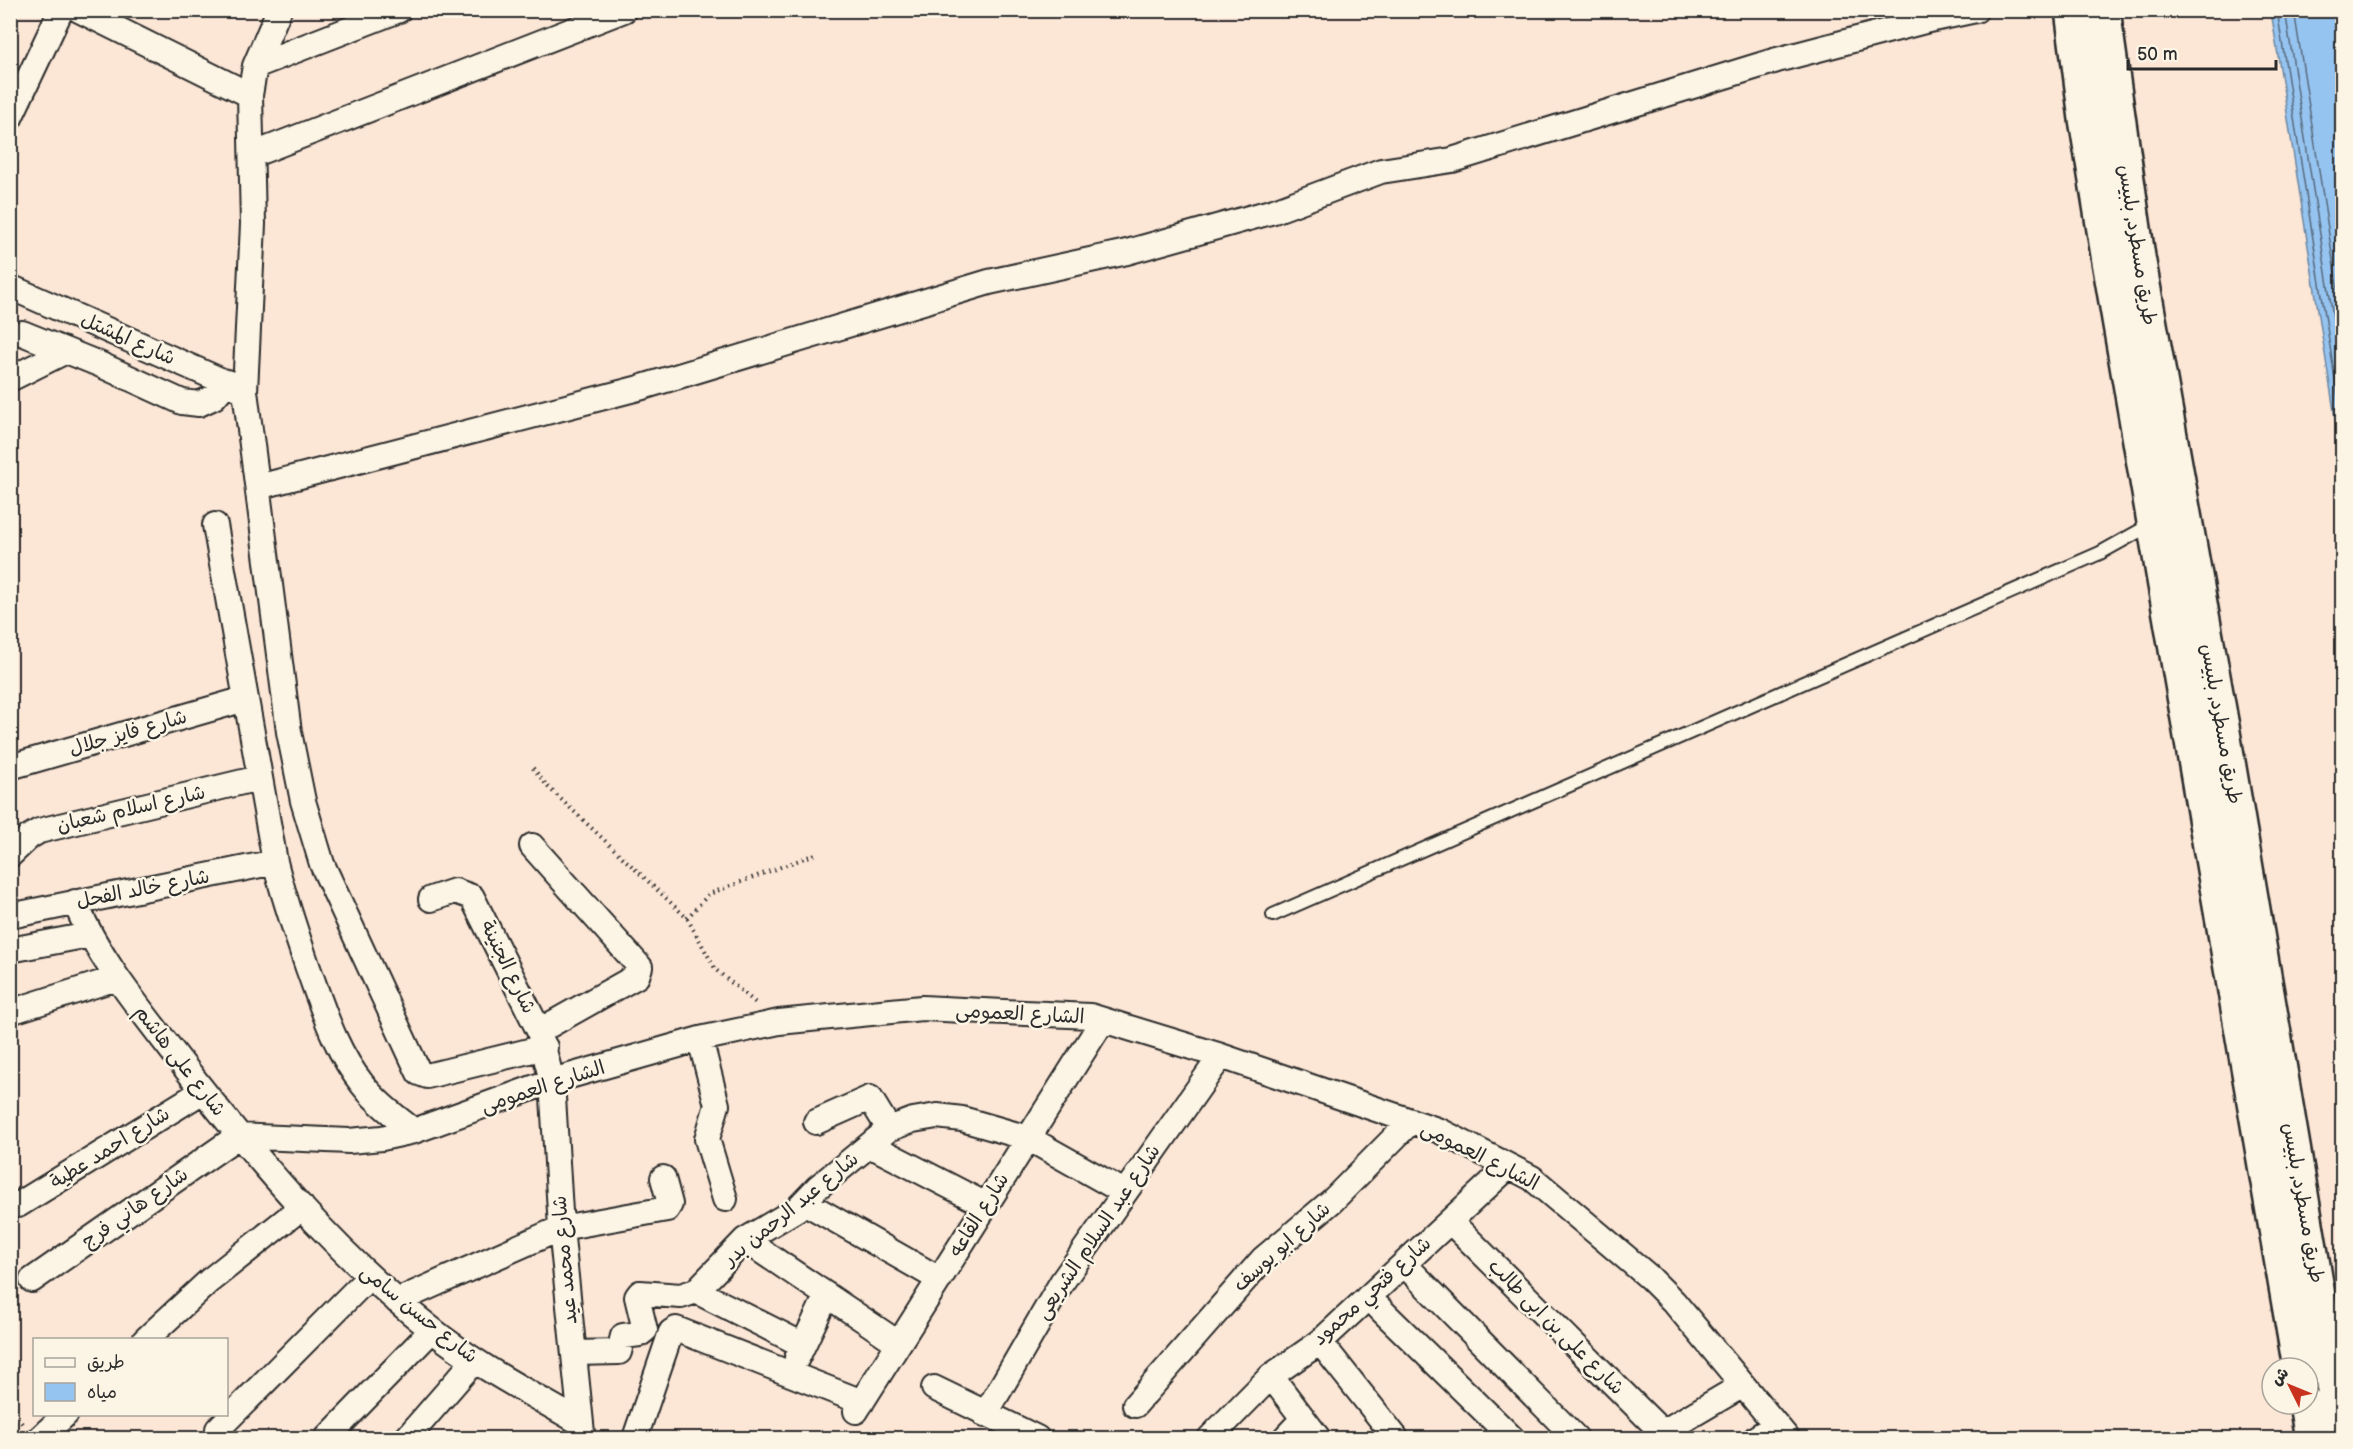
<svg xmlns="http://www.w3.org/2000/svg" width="2353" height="1449" viewBox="0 0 2353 1449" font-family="'Balsamiq Sans','Playpen Sans Arabic',sans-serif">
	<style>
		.water { fill: #96c4f1; stroke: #6b87a2; stroke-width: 1.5 }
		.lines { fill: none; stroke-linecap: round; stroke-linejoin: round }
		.shore { stroke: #56687a; stroke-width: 1.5 }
		.service-casing { stroke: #2b2b2b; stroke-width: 16 }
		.minor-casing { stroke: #2b2b2b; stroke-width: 28 }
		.primary-casing { stroke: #2b2b2b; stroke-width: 38 }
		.path { stroke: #2b2b2b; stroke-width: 4; stroke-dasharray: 1.5 4.5; stroke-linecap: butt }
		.service { stroke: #fcf5e5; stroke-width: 12 }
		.minor { stroke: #fcf5e5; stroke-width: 24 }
		.primary { stroke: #fcf5e5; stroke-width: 33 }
		.labels { text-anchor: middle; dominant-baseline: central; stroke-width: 5; stroke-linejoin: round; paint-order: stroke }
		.street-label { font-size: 20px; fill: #2b2b2b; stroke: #fcf5e5 }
	</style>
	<rect width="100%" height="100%" fill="#fce6d6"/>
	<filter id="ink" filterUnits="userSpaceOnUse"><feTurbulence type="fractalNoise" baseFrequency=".0167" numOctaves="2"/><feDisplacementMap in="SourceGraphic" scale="12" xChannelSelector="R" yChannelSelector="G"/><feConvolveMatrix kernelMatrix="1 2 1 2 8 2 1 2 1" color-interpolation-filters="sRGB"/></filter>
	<g filter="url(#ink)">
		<path class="water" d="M2271,11H2342V462Z"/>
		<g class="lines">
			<path class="shore" d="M2277,10L2342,423
				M2285,10L2342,375
				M2294,10L2342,318"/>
			<g class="service-casing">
				<path id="service" d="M1273,915L2100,553L2152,524"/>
			</g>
			<g class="minor-casing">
				<path id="minor" d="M79,10L250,95
					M279,10L255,66L250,95L253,224L245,391L289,732L303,801L322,864L419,1073L427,1076L545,1047
					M255,66L399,10
					M10,118L61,10
					M252,155L624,10
					M10,287L245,391
					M22,333L99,364L182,402L199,404L214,397L227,382
					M10,379L66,351
					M258,487L639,388L989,282L1127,252L1274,211L1381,171L1452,160L1777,60L1929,20L1976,10
					M215,525L275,862C284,898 296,933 308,968C323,1009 335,1050 363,1085C377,1103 396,1117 414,1131
					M10,767L245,699
					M532,846L640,967L637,976L539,1031
					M10,855L29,837L39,831L259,778
					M431,899L455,891L472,897L539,1031L552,1081L561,1228L582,1433
					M75,902C100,962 141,1010 180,1061C255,1158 335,1253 431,1329C477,1366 530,1393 581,1423
					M10,916L275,862
					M10,950L89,935
					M10,1012L117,978
					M700,1039L717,1105L707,1139L725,1199
					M816,1122L870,1098L889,1129
					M870,1145L986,1205
					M804,1202L939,1279
					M18,1205L203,1091
					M1450,1221L1663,1433
					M745,1240L898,1343
					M1404,1264L1576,1438
					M32,1280L238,1136L349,1141L382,1138L414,1131L552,1081L700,1039L779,1022L922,1008L1090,1016L1221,1056L1440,1131L1532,1178L1649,1277L1674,1302L1787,1438
					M696,1291L803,1345
					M1368,1297L1512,1438
					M397,1301L561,1228L667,1209L670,1204L663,1178
					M145,1340L209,1281L302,1207
					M1320,1342L1396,1438
					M574,1353L619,1352L623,1336L640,1334L645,1330L637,1297L640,1293L681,1296L696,1291L745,1240L797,1209L818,1187L889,1129L913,1120L937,1116L962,1119L1028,1138L1124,1192
					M797,1358L827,1295
					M1271,1376L1318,1438
					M934,1388L1037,1438
					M1135,1405L1263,1259L1333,1200L1411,1121
					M856,1411L1103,1020
					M985,1415L1062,1282L1221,1056
					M218,1429L369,1277
					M40,1438L66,1414
					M327,1438L432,1330
					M407,1438L474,1361
					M635,1438L671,1332L676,1329L862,1402
					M1210,1438L1271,1376L1320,1342L1508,1167
					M1285,1438L1303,1419
					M1653,1438L1743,1385
					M1756,1438L1776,1425"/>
			</g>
			<g class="primary-casing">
				<path id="primary" d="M2072,10L2086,119L2109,261L2300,1368
					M2103,10L2138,257L2223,732L2342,1437
					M2306,1404L2312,1438"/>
			</g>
			<path class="path" d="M533,768L548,787L687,918L716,970L757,1004
				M687,918L709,894L818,853
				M10,1408L24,1426"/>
			<use href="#service" class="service"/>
			<use href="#minor" class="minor"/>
			<use href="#primary" class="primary"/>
		</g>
	</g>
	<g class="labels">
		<g class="street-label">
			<text transform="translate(2137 245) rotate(81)">طريق مسطرد, بلبيس</text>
			<text transform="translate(128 339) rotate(24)">شارع المشتل</text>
			<text transform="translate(2221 724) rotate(80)">طريق مسطرد, بلبيس</text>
			<text transform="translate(128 733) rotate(-16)">شارع فايز جلال</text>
			<text transform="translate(131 809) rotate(-13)">شارع اسلام شعبان</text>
			<text transform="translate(143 889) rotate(-11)">شارع خالد الفحل</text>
			<text transform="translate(508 967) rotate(64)">شارع الجنينة</text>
			<text transform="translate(1020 1014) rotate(3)">الشارع العمومى</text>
			<text transform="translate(180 1061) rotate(52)">شارع على هاشم</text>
			<text transform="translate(543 1087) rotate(-18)">الشارع العمومى</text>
			<text transform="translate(110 1148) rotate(-32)">شارع احمد عطية</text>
			<text transform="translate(1480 1156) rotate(27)">الشارع العمومى</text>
			<text transform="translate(2303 1203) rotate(80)">طريق مسطرد, بلبيس</text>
			<text transform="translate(135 1208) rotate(-35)">شارع هاني فرج</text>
			<text transform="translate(791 1209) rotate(-39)">شارع عبد الرحمن بدر</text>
			<text transform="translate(979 1215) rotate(-58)">شارع القاعه</text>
			<text transform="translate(1098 1232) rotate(-56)">شارع عبد السلام الشريعى</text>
			<text transform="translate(1282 1247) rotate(-42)">شارع ابو يوسف</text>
			<text transform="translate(565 1260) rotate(-95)">شارع محمد عيد</text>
			<text transform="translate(1372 1291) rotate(-42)">شارع فتحي محمود</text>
			<text transform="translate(419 1314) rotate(39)">شارع حسن سامى</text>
			<text transform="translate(1556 1327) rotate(45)">شارع على بن ابى طالب</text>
		</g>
	</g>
	<rect width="2353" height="1449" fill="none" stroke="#fcf5e5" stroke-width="36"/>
	<rect x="18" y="18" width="2317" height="1413" fill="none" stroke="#2b2b2b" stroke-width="2" filter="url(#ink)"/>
	<rect x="33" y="1338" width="195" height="78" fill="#fcf5e5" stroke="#a8a49b" stroke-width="1.5"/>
	<rect x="45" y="1358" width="30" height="9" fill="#fcf5e5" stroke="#a8a49b" stroke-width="1.5"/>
	<text x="87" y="1368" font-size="18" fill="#2b2b2b">طريق</text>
	<rect x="45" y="1383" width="30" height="18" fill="#96c4f1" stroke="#a8a49b" stroke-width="1.5"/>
	<text x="87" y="1398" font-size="18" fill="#2b2b2b">مياه</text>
	<g transform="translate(2290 1386) rotate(313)"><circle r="28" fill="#fcf5e5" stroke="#a8a49b" stroke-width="1.5"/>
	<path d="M0-4.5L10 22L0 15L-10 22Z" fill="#c8321e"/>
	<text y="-9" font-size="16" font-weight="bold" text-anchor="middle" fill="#2b2b2b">ش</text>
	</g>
	<path d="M2128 60v9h148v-9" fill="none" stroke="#2b2b2b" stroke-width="3"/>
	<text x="2137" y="60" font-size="18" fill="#2b2b2b" stroke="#fcf5e5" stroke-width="4.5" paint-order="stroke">50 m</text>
</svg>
